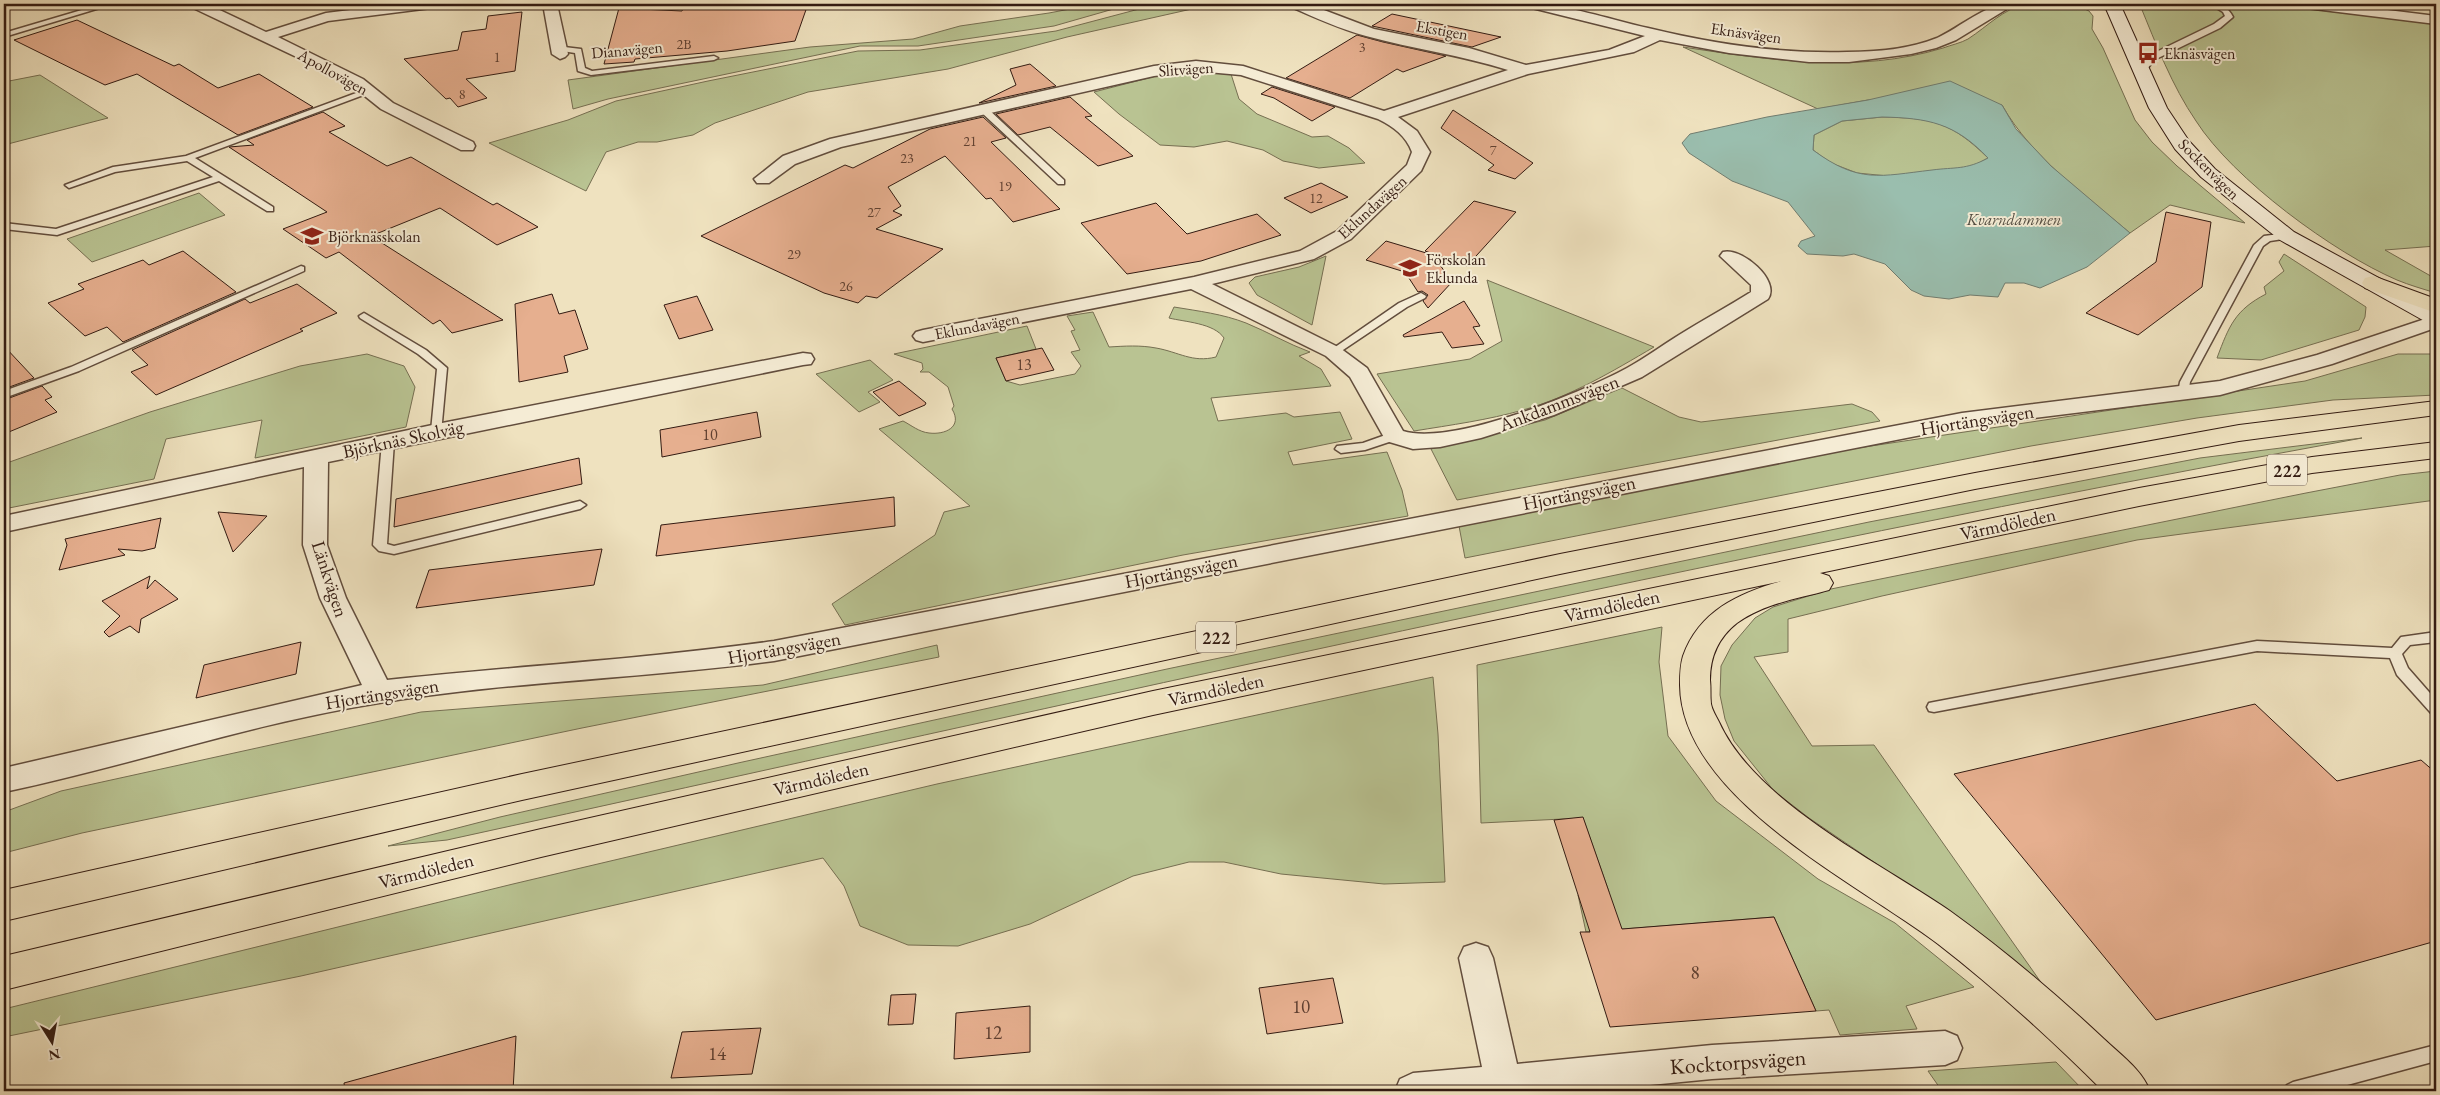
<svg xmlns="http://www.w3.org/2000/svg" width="2440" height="1095" viewBox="0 0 2440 1095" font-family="'EB Garamond',serif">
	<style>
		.green { fill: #b9c392; stroke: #766f52 }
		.water { fill: #9abeae; stroke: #717d70; fill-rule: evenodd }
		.building { fill: #e6af8f; stroke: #331b12 }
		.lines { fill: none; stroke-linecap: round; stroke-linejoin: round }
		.lane-casing { stroke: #624d3d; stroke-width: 3 }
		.street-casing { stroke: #624d3d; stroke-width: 3 }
		.secondary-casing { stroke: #331b12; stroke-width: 2 }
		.highway-casing { stroke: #331b12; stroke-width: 2 }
		.lane { fill: #f5ecd5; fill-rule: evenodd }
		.street { fill: #f5ecd5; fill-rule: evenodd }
		.secondary { fill: #f5ecd5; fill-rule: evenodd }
		.highway { fill: #efe2bf; fill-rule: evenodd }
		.labels { text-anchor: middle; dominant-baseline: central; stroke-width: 4; stroke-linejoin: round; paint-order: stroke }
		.far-number-label { font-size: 14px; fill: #604031 }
		.far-street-label { font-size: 16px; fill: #331b12; stroke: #f5ecd5 }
		.far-poi-label { font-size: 16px; fill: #331b12; stroke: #f5ecd5; text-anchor: start }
		.far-water-label { font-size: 16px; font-style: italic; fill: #524c41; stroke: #f5ecd5 }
		.number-label { font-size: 16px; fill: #604031 }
		.shield { fill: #f5ecd5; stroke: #6d5a4c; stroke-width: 1 }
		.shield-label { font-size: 18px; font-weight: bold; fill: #331b12 }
		.street-label { font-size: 19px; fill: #331b12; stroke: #f5ecd5 }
		.near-number-label { font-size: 19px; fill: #604031 }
		.near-street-label { font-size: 22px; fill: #331b12; stroke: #f5ecd5 }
	</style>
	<rect width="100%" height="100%" fill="#efe2bf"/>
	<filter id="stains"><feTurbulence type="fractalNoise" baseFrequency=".004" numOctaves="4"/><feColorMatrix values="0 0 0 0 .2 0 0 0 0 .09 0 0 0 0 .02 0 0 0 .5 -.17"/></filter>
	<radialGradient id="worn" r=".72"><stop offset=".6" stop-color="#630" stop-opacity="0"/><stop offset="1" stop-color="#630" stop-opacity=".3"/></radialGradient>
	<path class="green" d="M1096,4H1131L1054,26L918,46H860L608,99L573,109L568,80L810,47L913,39L960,26L1049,13Z
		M1158,4H1214L1067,37L948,69L808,92L715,123L693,135L657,142H638L606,152L586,191L489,143L568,120L616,101L708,81L858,51L920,50L1056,31Z
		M2026,4H2074L2089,11L2093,16L2092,29L2103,48L2135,120L2152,142L2177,166L2245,223L2170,205L2130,233C2084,194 2032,158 2002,105L1868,100L1818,109L1683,47C1769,60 1858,74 1943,48C1951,45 1961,43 1968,39C1988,26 2003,9 2026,4Z
		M2147,4L2275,5L2436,24V246L2385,250L2436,279V293C2423,289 2409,285 2397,280C2334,253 2233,179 2196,121C2172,86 2156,44 2140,5Z
		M1195,71L1231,74L1239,99L1257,114L1312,137L1328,136L1349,148L1365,163L1319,168L1283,161L1263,150L1227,141L1194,147L1160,145L1119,114L1094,92L1160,75Z
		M40,75L108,118L4,145V82Z
		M1882,117C1933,118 1951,122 1988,158L1971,167L1888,176L1857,173L1831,163L1813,150L1814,135L1842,121Z
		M199,193L225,215L92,262L67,239Z
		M2284,254L2366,307L2365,317L2359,330L2261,360L2217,358C2229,326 2235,310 2266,294L2264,287L2284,271L2279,262Z
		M1326,256L1312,325L1257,295L1249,283L1255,277L1299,267Z
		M1487,280L1654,347C1613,371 1570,397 1523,410C1488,420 1451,425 1414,431L1377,374L1470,359L1502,341Z
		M1174,307C1198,311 1223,314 1246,323C1268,332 1288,344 1310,352L1299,356L1321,369L1331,386L1211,398L1218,421L1286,413L1294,417L1340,412L1352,439L1288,452L1293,465L1387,452L1402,490L1408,516L1183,555L845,625L832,604L935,535L944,512L970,506L879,429L903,421C911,425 919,432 929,433C945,435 963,427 952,409L954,406L948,387L929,372H920L923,369L922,363L894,354L1027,326L1036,349L996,358L1006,381L1020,385L1075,374L1081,366L1071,352L1080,350L1071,331L1075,330L1067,316L1093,312L1109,347C1125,346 1140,345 1156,348C1179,352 1192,363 1216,357L1224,338C1214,323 1185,322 1169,318Z
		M367,354L404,366L415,387L406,427L255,458L262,420L166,439L154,479L4,509V464L150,412L300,366Z
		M2398,354H2436V395L2333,400L2197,418L2031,446L1465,558L1459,526L1831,452L2305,381Z
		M870,360L893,380L868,392L880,402L859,412L816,374Z
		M1622,388L1679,417L1701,422L1852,404L1872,412L1880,421L1457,500L1431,449L1545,420Z
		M2362,438C1720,555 1084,701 447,840L388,846L500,817L738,763L1167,669L1869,522L2200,458Z
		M2436,471V500L2137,540L1882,596L1788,619V652L1754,657L1812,746L1874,745L2059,1008L1934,903L1809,818L1774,791L1734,741L1725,719L1720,695L1721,666L1732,645L1755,618L1773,607L1831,589L2306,493L2400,475Z
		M1662,627L1659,662L1668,736L1716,801L1818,879L1895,923L1974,987L1906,1006L1917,1029L1840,1035L1829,1010L1816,1011L1774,917L1586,932L1578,895L1609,892L1583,818L1481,823L1477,665Z
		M937,645L939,657L582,728L82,833L4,853V812L61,791L421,712L763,685Z
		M1433,677L1438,734L1445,882L1384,884L1281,874L1224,862H1189L1133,876L1030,924L958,946L908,945L860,926L844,886L823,858L301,976L4,1037V1009L513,884L937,784Z
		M2056,1062L2084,1091H1942L1928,1071Z"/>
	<path class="water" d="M1950,81L2002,105L2016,129L2051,166L2130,233L2087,267L2040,288L2024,283H2005L1998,297L1970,295L1949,299L1924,296L1911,290L1885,264L1854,254L1843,256L1807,254L1798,246L1801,241L1815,236L1788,202L1732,181L1689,153L1682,143L1690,134L1767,117L1868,100ZM1882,117C1928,118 1955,123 1988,158C1966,170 1955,167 1932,170C1880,176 1859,184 1813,150L1814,135L1842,121Z"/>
	<path class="building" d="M685,4H808L795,41L727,51L635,59L634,62L604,64L619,8L682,11Z
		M522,12L515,71L466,79L487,98L458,107L450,98L446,99L404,59L458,50L462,32L486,29L488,16Z
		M1392,14L1501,37L1472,47L1372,26Z
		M77,20L174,66L179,64L218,88L259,74L313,107L238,135L137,74L105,85L14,40Z
		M1357,35L1383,42L1446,56L1403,72L1397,69L1350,98L1286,78Z
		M1030,64L1056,86L979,103L1016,85L1010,69Z
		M1272,87L1335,107L1312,121L1274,98L1261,94Z
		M1070,97L1092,116L1085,117L1133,156L1098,166L1050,127L1018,135L996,114Z
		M1453,110L1533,163L1515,179L1488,170L1494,165L1441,128Z
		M323,112L345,126L329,132L387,166L411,157L493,205L497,203L538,227L497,245L440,208L371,236L503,320L452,333L440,320L433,324L339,252L326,258L283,229L327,212L229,147L254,145L247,140Z
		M983,117L1006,138L991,142L1060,209L1013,222L991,198L986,199L945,156L888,187L901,206L893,211L902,215L876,229L943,249L877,298L866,296L858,303L824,293L701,236L845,165L853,168L930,129Z
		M1321,183L1348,197L1311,213L1284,198Z
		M1474,201L1516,212L1467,266L1425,251Z
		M1156,203L1187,234L1257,214L1281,235L1201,261L1127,274L1081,223Z
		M2166,212L2211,222L2202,287L2138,335L2086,313L2156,262Z
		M1386,241L1433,255L1452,282L1428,308L1423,301L1428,295L1422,291L1418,292L1405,272L1366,260Z
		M183,251L236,292L123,342L107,327L85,336L48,303L84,289L78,284L143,260L149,265Z
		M297,284L337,313L300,329L303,331L156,395L131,372L148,365L132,350L245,299L250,303Z
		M552,294L559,314L575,310L588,349L564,356L568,372L519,382L515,304Z
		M697,296L713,330L679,339L664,305Z
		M1464,301L1480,326L1473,327L1484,344L1452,348L1442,332L1404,337L1403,335Z
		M4,346L34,378L4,389Z
		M1042,348L1054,370L1006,381L996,358Z
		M899,381L926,403L925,405L899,416L873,392Z
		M42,386L52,397L45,400L57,412L4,434V400Z
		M757,412L761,437L662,457L660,430Z
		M579,458L582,484L394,527L396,499Z
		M894,497L895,526L656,556L661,525Z
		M218,512L267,516L233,552Z
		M161,518L155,548L142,551L118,549L125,555L59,570L67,545L65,539Z
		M602,549L594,585L416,608L429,570Z
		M150,576L147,589L155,580L178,599L141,619L139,633L130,626L109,637L104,632L120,616L102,601Z
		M301,642L296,674L196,698L204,665Z
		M2255,704L2337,781L2421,760L2436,773V941L2156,1020L1954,774Z
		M1583,817L1622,929L1774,917L1816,1011L1610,1027L1580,932H1590L1554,820Z
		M1333,978L1343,1023L1267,1034L1259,988Z
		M916,994L913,1024L888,1025L891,995Z
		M1030,1006V1052L954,1059L956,1013Z
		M761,1028L752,1074L671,1078L682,1032Z
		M516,1036L513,1091H345L344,1083Z"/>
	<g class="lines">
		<g class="lane-casing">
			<path id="lane" d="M102,4H113L4,37V33Z
				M207,4H219L202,9L198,7Z
				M2210,4C2221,4 2228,7 2233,17L2220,28L2154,60L2144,73H2138L2137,71L2148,56L2214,24L2225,16L2223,12Z
				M556,46L581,49L585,68L592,71L714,56L718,58L714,60L591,75L578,71L575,53L556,50Z
				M367,89L374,91L195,158L273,207V211H267L219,181L57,235L4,229V223L56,229L213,177L187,161L115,172L69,188L65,185L113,167L186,156Z
				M981,108H987L1064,180V184H1058L981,112Z
				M2287,233L2290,234V238L2270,241L2263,246L2190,382L2188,393L2183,396L2179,395L2178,393L2180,382L2254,245L2264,236Z
				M301,266L304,267V271L79,371L4,398V391L71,367Z
				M1421,293L1426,296L1425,298L1407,307L1337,354L1333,355L1328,352L1399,303Z
				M364,313L426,350L447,368L441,433H433L431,431L437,369L418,354L360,318L359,316Z
				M1394,432L1398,433L1400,436L1398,439L1365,450L1341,453L1335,449L1337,446L1363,443Z
				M388,438L394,442L387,544L394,546L580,501L586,505L580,509L394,554L379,551L373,545L382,442Z
				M2436,632V642L2410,645L2402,654L2408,668L2436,700V714L2431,713L2397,675L2390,658L2257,651L1934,712L1929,711L1927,707L1929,703L1934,702L2257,641L2392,648L2401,637Z
				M2436,1045V1061L2325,1091H2284L2287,1085L2293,1082Z"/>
		</g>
		<g class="street-casing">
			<path id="street" d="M189,4H207L266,32L326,13L399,4H438L431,8L328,21L278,37L363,79L393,103L473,142L475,146L473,150H461L381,109L351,85L326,71L191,7Z
				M543,4H557L568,54L565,57L560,59L552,54Z
				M1289,4H1308L1374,29L1469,48L1526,65L1609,50L1645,36L1528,7L1526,4C1567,4 1608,19 1648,28C1714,44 1780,54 1847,52C1877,52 1910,49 1937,38C1963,26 1986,2 2015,4L1956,40L1936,48L1911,54L1849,62H1809L1729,53L1660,40L1634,52L1528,74L1398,117L1417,131L1430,152L1421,171L1351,239L1314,259L1212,284L1340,348L1367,368L1403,431C1452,446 1581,393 1627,368C1645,358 1661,346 1679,335C1703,320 1727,307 1751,292V285L1720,256L1723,252C1741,247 1781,280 1768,299L1642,377L1554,415L1481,438L1440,447L1413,449L1386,441L1350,377L1326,356L1191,289L923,342L916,340L913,336L916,332L923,330L1194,277L1300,251L1337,231L1407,165L1412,152C1406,136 1394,127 1378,119L1241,75L1196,71L1154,76L841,147L795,164L769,183H757L754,179L783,156L830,139L1154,66L1196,61L1243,66L1384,111L1508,70C1461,55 1413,49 1366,36C1340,29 1316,18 1291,7Z
				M2299,4H2339L2436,16V24L2306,8Z
				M2428,318L2435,320V328L2332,364L2220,395L1962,427L774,661C643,679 509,681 379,703C252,723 129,766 4,792V768L362,685L320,598L303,545L304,467L4,532V516L437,424L803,353L811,354L814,359L811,364L803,365L328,462L327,545L346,598L387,680C516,666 646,659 774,641L1962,413L2220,381L2317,355Z
				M1476,943L1488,947L1493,958L1517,1064L1712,1045L1945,1031L1957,1036L1962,1048L1957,1060L1945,1065L1712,1079L1588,1091H1395L1400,1079L1413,1073L1482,1067L1459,958L1464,947Z"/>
		</g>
		<g class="secondary-casing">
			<path id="secondary" d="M2104,4H2120L2167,108L2189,141L2215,169L2294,232L2436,309V325L2428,323L2280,240L2201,177L2175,149L2149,108Z"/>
		</g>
		<g class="highway-casing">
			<path id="highway" d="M2373,276L2436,299V313L2365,288L2362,283L2365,278Z
				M2436,401V415L2239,441L1975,489L1560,574L522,800L4,921V890L522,774L1560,554L1975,473L2239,425Z
				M2436,442V458L2312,473L2139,506L1820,573L1829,576L1833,583L1829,590C1797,599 1765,603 1737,623C1718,638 1710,657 1710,680C1711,688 1710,696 1711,704C1712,710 1716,716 1719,722C1755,802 1879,862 1950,911C2004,950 2055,993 2104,1039C2121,1055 2142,1070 2150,1091H2103C2051,1039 1996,989 1938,944C1859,884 1681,798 1680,685C1680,675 1680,666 1683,656C1699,611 1739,593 1782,581L1153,715L541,857L4,990V956L541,829L1153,691L2139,488L2312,457Z"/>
		</g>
		<use href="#lane" class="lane"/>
		<use href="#street" class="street"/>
		<use href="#secondary" class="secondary"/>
		<use href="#highway" class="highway"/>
	</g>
	<defs>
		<g id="bus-bare" transform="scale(1.725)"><path d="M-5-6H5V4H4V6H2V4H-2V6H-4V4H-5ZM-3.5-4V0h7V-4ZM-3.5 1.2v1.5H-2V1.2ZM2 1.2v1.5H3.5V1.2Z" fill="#8f2418" stroke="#f5ecd5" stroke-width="2.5" paint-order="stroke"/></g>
		<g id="school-bare" transform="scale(1.725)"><path d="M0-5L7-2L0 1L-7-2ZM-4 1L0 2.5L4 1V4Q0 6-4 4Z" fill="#8f2418" stroke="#f5ecd5" stroke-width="2.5" paint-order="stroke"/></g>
	</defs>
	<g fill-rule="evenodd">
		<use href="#bus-bare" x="2148" y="53"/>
		<use href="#school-bare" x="312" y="236"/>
		<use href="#school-bare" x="1410" y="268"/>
	</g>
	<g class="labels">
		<g class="far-number-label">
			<text x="684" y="44">2B</text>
			<text x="1362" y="47">3</text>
			<text x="497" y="57">1</text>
			<text x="462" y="94">8</text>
			<text x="970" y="141">21</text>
			<text x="1493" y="150">7</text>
			<text x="907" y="158">23</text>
			<text x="1005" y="186">19</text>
			<text x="1316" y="198">12</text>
			<text x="874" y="212">27</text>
			<text x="794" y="254">29</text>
			<text x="846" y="286">26</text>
		</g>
		<g class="far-street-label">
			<text transform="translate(1442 30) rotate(10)">Ekstigen</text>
			<text transform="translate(1746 33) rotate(8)">Eknäsvägen</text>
			<text transform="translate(627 50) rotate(-5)">Dianavägen</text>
			<text transform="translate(1186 69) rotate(-4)">Slitvägen</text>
			<text transform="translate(333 72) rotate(29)">Apollovägen</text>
			<text transform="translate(2209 169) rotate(45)">Sockenvägen</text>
			<text transform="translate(1372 207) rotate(-42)">Eklundavägen</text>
			<text transform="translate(977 326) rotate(-11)">Eklundavägen</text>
		</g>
		<g class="far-poi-label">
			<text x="2164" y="53">Eknäsvägen</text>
			<text x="328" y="236">Björknässkolan</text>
			<text x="1426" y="259">Förskolan<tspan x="1426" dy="18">Eklunda</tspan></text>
		</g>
		<g class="far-water-label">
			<text x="2014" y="219">Kvarndammen</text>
		</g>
		<g class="number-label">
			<text x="1024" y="364">13</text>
			<text x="710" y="434">10</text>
		</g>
		<g class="shield">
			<rect x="2267" y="454.5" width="40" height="31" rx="4"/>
			<rect x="1196" y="621.5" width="40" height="31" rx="4"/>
		</g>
		<g class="shield-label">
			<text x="2287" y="470">222</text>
			<text x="1216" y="637">222</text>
		</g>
		<g class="street-label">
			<text transform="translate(1559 403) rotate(-21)">Ankdammsvägen</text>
			<text transform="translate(1977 420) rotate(-9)">Hjortängsvägen</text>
			<text transform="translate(403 439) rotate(-12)">Björknäs Skolväg</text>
			<text transform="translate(1579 493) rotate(-11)">Hjortängsvägen</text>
			<text transform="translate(2008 524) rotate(-12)">Värmdöleden</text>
			<text transform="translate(1181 571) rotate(-11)">Hjortängsvägen</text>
			<text transform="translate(330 579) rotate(72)">Länkvägen</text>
			<text transform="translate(1612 606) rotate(-12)">Värmdöleden</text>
			<text transform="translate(784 648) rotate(-10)">Hjortängsvägen</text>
			<text transform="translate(1216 690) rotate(-12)">Värmdöleden</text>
			<text transform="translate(382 694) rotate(-9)">Hjortängsvägen</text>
			<text transform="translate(821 779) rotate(-13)">Värmdöleden</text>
			<text transform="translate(426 871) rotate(-14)">Värmdöleden</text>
		</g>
		<g class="near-number-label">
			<text x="1695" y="972">8</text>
			<text x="1301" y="1006">10</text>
			<text x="993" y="1032">12</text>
			<text x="717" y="1053">14</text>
		</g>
		<g class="near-street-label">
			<text transform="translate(1738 1062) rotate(-4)">Kocktorpsvägen</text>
		</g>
	</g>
	<rect width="2440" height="1095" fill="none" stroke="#efe2bf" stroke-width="20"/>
	<rect x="5" y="5" width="2430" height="1085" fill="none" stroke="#331b12" stroke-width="2.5"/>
	<rect x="10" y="10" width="2420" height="1075" fill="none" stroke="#331b12"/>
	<g transform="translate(52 1042) rotate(169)" stroke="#f5ecd5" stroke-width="4" paint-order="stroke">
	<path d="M0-4L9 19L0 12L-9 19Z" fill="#331b12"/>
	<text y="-8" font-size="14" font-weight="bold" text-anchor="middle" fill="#331b12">N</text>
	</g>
	<rect width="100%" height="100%" filter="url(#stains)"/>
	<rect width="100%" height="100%" fill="url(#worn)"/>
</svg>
